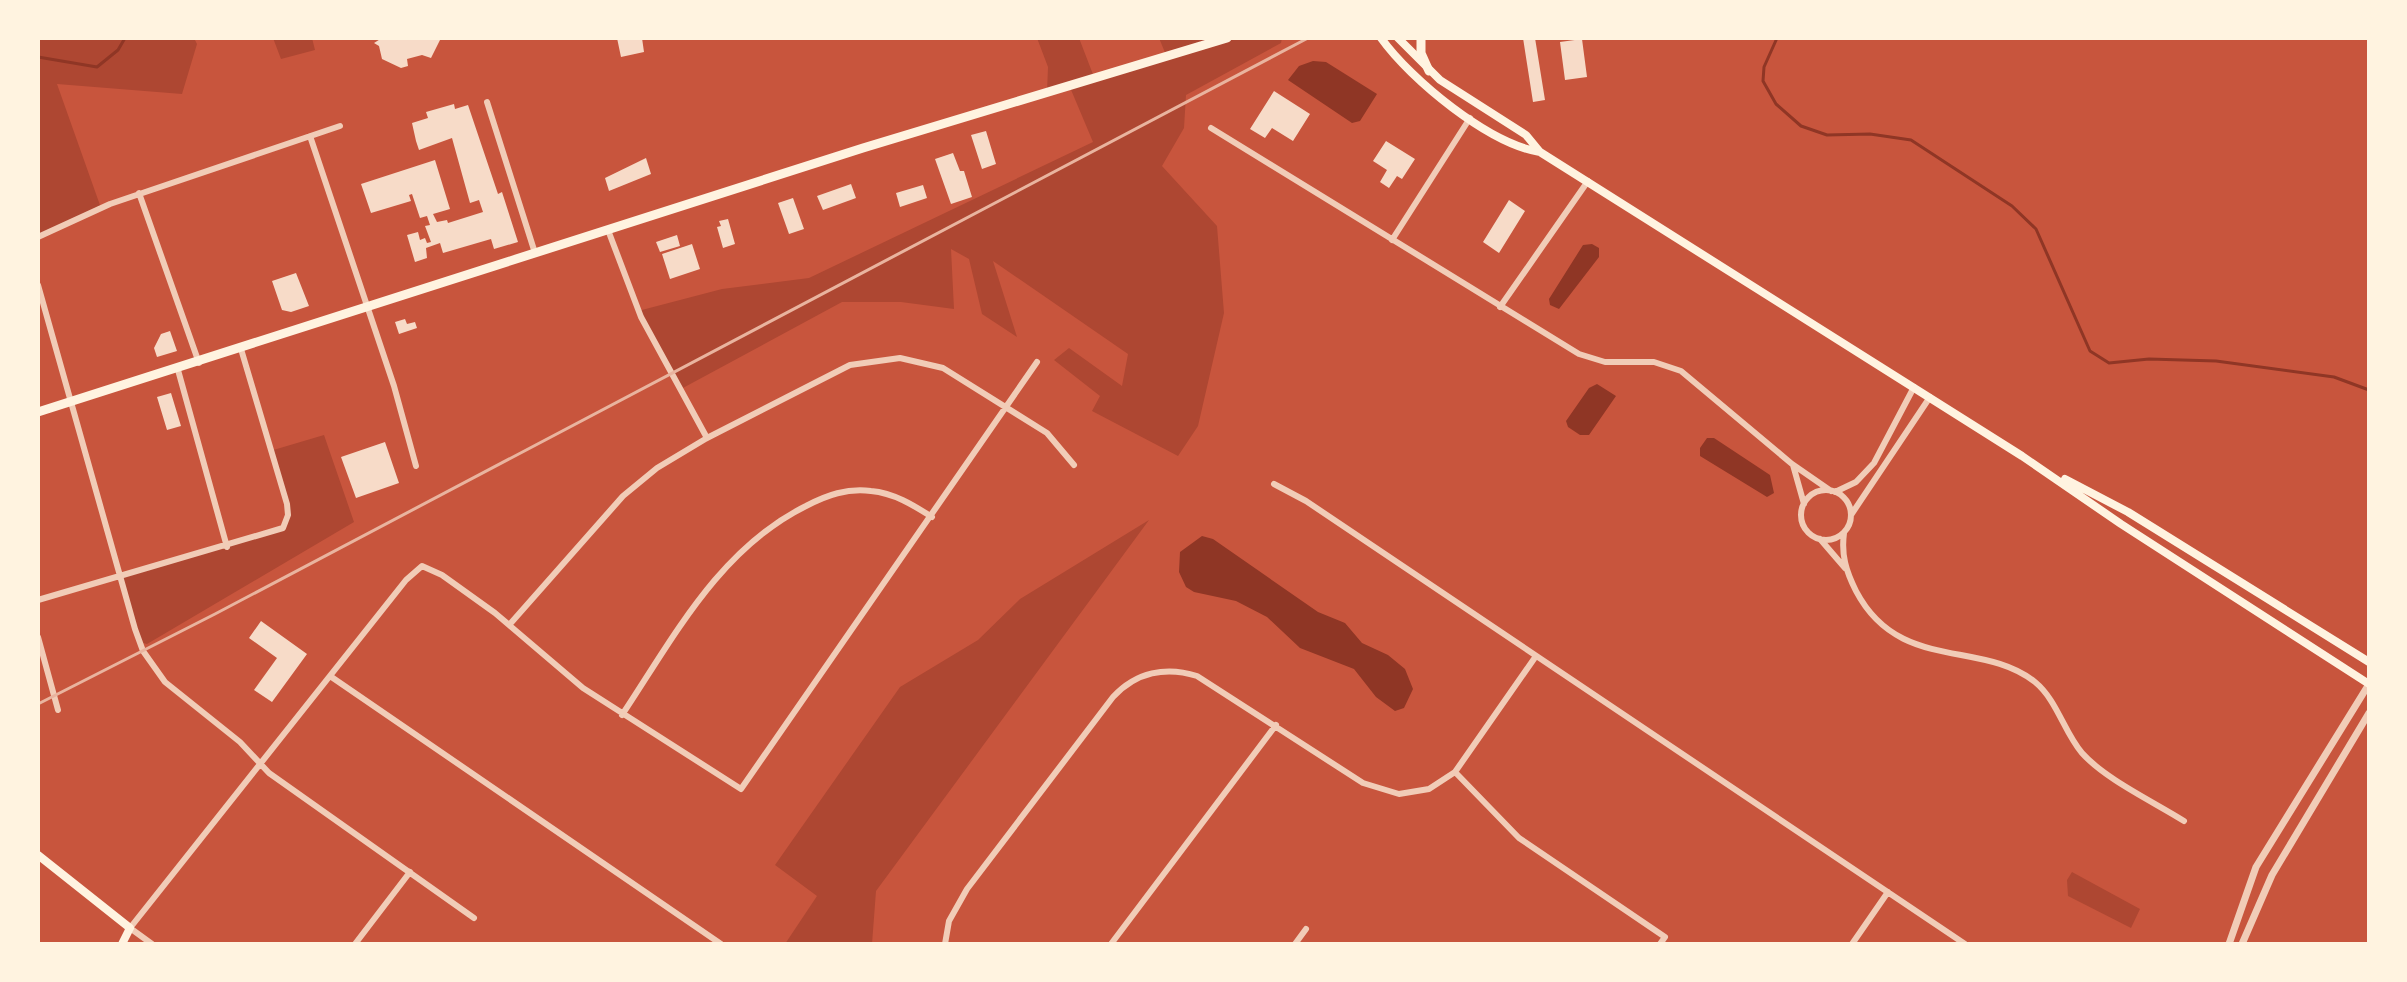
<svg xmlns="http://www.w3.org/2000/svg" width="2407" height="982" viewBox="0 0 2407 982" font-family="Ubuntu,sans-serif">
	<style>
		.green { fill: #ae4732 }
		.water { fill: #8f3625 }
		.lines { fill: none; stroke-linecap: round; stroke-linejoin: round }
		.stream { stroke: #8f3625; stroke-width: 3 }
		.building { fill: #f7dbc8 }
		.minor { stroke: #f1ccb7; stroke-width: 6 }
		.tertiary { stroke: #f1ccb7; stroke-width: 7 }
		.secondary { stroke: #fff3e0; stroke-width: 8 }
		.primary { stroke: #fff3e0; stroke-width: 9 }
		.rail { stroke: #e9b49f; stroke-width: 3 }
	</style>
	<rect width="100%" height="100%" fill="#c8553d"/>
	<path class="green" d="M38,38H194L197,44L182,94L57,84L101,208L38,237Z
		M273,38H312L315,50L281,59Z
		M1037,38H1079L1094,77L1166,55L1159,38H1282L1281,43L1186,95L1184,128L1162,166L1217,226L1224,313L1198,426L1178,456L1092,411L1100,396L1054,360L1069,348L1122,386L1128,354L993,261L1017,337L982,314L969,259L951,249L954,309L901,302H842L681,389L638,311L722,289L809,278L1093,142L1069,85L1047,92L1048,67Z
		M324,435L354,522L147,644L139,642L120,577L277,531L288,515L270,451Z
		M1149,520L876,891L872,944H785L817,896L775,865L900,687L978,640L1020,599Z
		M2072,872L2140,909L2131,928L2068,896L2067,880Z"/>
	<path class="water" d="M1313,61L1326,62L1377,94L1360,121L1352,123L1288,80L1299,66Z
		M1592,244L1599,248V257L1559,309L1550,305L1549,299L1583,245Z
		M1597,384L1616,396L1589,435H1580L1568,427L1566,421L1589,388Z
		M1707,438H1714L1770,475L1774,493L1767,497L1700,456V448Z
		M1202,536L1213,539L1318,612L1345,623L1362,643L1388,655L1405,669L1413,689L1404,708L1395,711L1376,697L1354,669L1300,648L1267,617L1236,601L1194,592L1186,587L1179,572L1180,552Z"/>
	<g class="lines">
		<path class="stream" d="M1777,38L1764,67L1763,81L1776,104L1801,126L1827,135L1870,134L1911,140L2012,206L2036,229L2090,351L2109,363L2149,359L2216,361L2334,377L2369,390
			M38,57L97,67L118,50L125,38"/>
	</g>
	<path class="building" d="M382,38H441L431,58L422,55L407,59L408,66L401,68L382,59L379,46L374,43Z
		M617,38H642L644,52L621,57Z
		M1523,38H1535L1545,100L1533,102Z
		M1582,39L1587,77L1565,80L1560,42Z
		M1274,91L1310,114L1293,141L1272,128L1265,138L1250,129Z
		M454,104L455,109L468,105L498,194L502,192L518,242L494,249L491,239L443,253L440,243L426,248L427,258L415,262L407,235L418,232L420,240L425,238L427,243L431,242L425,226L430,225L427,216L420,218L412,194L409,195L411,201L371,213L361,184L435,160L450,209L433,214L437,222L447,220L448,223L483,212L479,200L470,203L452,138L419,150L416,141L412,123L428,118L426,112Z
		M986,131L996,164L982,169L971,135Z
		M1386,141L1415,159L1402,179L1397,176L1389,188L1380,182L1387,170L1373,161Z
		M953,153L960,171H964L972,197L951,204L935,159Z
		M646,158L651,174L609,191L605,178Z
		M851,184L856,198L823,210L817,196Z
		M923,185L927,198L900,207L896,193Z
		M793,198L804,229L789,234L778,203Z
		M1509,200L1525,211L1499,253L1483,242Z
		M728,219L735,244L723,248L717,227L721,226L719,221Z
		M677,235L680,246L660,252L656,242Z
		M692,244L700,269L670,279L662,254Z
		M296,273L309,306L291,312L282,310L272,281Z
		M405,319L407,324L415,322L417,328L399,334L395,322Z
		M170,331L177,351L157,357L154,348L161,334Z
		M171,393L181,426L167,430L157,397Z
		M385,442L399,483L356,498L341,457Z
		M261,621L307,654L272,702L254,690L277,658L249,638Z"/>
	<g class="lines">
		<path class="minor" d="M487,102L535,253
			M1211,128L1579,354L1605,362H1654L1681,371L1792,464L1831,491
			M310,136L394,386L416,466
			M139,193L199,363
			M608,230L641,317L707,438
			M38,237L110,204L340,126
			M1392,240L1470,118
			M38,285L135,629L143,651L165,682L240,742L269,773L474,918
			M1500,307L1588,181
			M178,370L227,547
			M1793,465L1804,504
			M1274,484L1306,501L1965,944
			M1801 515a25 25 0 1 1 50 0a25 25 0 1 1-50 0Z
			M1835,492L1856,482L1874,463L1914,387
			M1851,515L1930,397
			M1844,533C1841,555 1846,571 1856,591C1899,673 1981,639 2035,682C2057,700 2064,732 2082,753C2105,779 2154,802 2184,821
			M1820,539L1845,568
			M38,600L283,528L288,515L287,504L241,349
			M510,624L623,496L657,468L707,438L850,365L900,358L943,368L1047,433L1074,465
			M38,637L58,710
			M330,676L721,944
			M622,715C674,637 719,549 806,506C827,495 847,488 871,491C894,493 913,505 932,517
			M1455,772L1519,838L1665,937L1660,944
			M152,944L130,928L406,580L422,566L442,575L495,613L583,688L741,789L1037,362
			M355,944L410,872
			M945,944L949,921L967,889L1113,697C1136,672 1166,666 1197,676L1363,783L1399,794L1429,789L1455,772L1536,656
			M1111,944L1276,725
			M1295,944L1306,929
			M1852,944L1888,892"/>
		<path class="tertiary" d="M2229,944L2256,867L2369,684
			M2242,944L2272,875L2369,713"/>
		<path class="secondary" d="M1381,38C1411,80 1489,144 1540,152
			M1398,38L1440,80L1526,135L1540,152L2022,456L2121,524L2369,684
			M2065,479L2128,512L2369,662
			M38,855L130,928L122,944"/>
		<path class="primary" d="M1421,38V53L1429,71
			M38,412L863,148L1227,38"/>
		<path class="rail" d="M38,704L215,614L1308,38"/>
	</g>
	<rect width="2407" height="982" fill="none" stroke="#fff3e0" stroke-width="80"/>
</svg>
